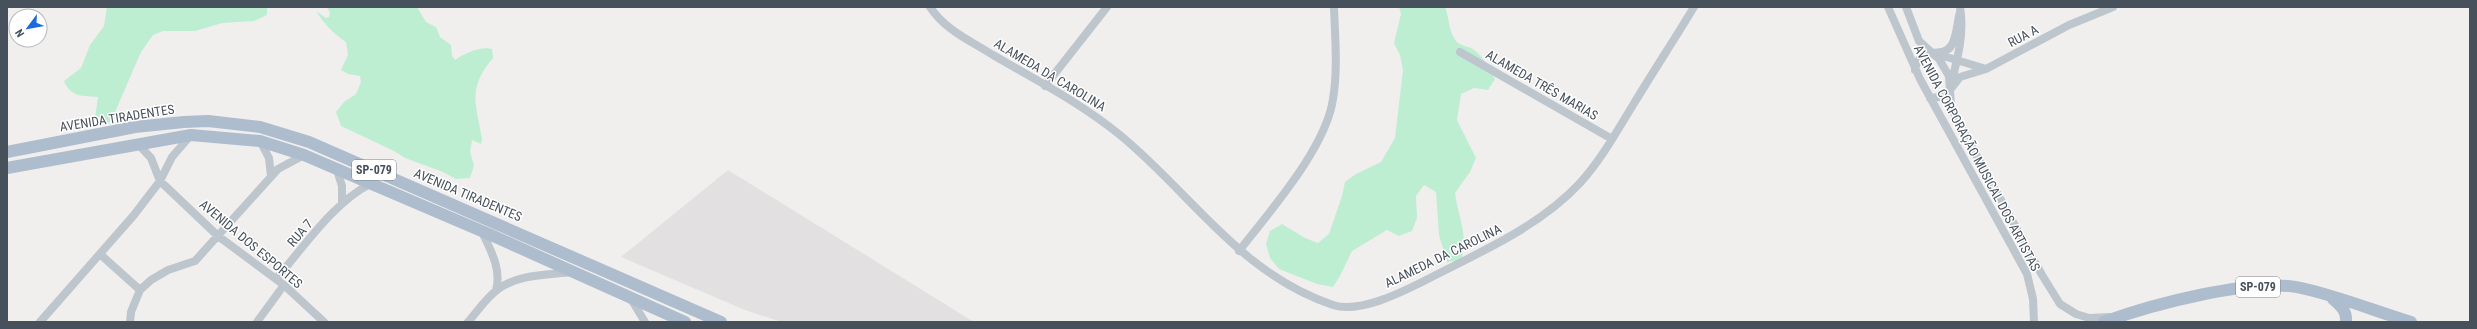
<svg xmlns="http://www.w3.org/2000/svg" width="2477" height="329" viewBox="0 0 2477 329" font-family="'Roboto Condensed',sans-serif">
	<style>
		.education { fill: #e2e0e0 }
		.green { fill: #bdeed2 }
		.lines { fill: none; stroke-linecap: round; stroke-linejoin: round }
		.minor { stroke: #bdc5cd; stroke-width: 8 }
		.primary { stroke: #aebdcd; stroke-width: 12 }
		.labels { text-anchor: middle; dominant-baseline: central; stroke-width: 3; stroke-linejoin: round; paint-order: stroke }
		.shield { fill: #fff; stroke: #7e858d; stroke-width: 1 }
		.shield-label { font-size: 12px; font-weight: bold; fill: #47515c }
		.street-label { font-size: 13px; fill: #47515c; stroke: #fff }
	</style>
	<rect width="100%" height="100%" fill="#f1eeee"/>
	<path class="education" d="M728,170L974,322H782L745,310L621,257Z"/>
	<path class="green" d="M107,7H267V15L254,21L222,23L195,31H163L153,35L141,52L112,119L108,124H103L95,118L98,97C83,96 70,97 64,81L81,68L90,45L104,26Z
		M327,7H417L426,22L436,27L440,37L451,45L452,56L455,60C463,54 481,46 492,49L493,58C467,89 476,103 482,139L481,144L472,140L470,152L474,165L470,178L456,179L443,172L405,158L394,151L341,126L336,112L344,102L356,94L361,82L360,76L348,74L341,70L348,55L346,42C333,33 325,25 316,11L326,18L329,17L330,13Z
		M1399,7H1445C1450,19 1448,32 1457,42C1460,45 1466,46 1471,48C1483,55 1488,67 1495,79L1488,90L1474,88L1461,94L1457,120L1476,158L1470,172L1455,193C1458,217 1469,236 1461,260L1447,262L1439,235L1436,192L1424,185L1416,196L1417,218L1412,231L1399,236L1387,230L1352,251L1340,276L1333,287L1317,284L1279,269L1270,258L1266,244L1270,231L1282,224L1305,238L1318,243L1329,234L1342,196L1345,182L1356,174L1381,162L1395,138L1403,70L1400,55L1394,43L1401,14Z"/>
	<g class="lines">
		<path class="minor" d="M930,7C945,30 971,41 993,55C1036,80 1081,103 1120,135C1192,194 1240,274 1333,305C1360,314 1404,291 1428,279C1480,252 1539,227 1580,183C1601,160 1617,131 1633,105C1653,72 1674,40 1694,7
			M1888,7L1920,79L2027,274L2033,299L2034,322
			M1906,7L1919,41L1939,59L1949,76L1951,105L1956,118L2042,275L2060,304L2076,314L2089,318L2110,317
			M1460,52L1612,139
			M1937,54L1986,69
			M1915,70C1920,43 1942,60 1951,46C1957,38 1957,22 1960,12
			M1045,86L1107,7
			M1949,91L1960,77L1986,69L2069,25L2113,7
			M1930,98L1940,97L1949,92C1956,64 1965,36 1960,7
			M260,141L269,158L271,176
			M138,144L151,158L160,181L218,236L284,285L324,322
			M337,170L342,186V203
			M481,230C490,249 502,269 496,290
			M1239,251C1270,211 1326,148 1333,99C1338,69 1335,37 1334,7
			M101,255L140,290
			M276,279C303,248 333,203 370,184
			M631,299L645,322
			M40,322L134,215L160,181L172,157L191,135
			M130,322L131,312L140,290L151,280L168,270L195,261L278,169L304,155
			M257,322L284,285
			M468,322C477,312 486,298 497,290C517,274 548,275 572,272"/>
		<path class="primary" d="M7,152L135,127L184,122L208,121L260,127L309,142L721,322
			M7,168L191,135L260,141L304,155L491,235L685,322
			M2333,299C2341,306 2347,311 2346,322
			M2104,322C2150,305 2254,277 2301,288C2338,296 2375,311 2411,322"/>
	</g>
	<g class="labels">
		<g class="shield">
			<rect x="352" y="160" width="44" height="20" rx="3"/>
			<rect x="2236" y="277" width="44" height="20" rx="3"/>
		</g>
		<g class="shield-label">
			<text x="374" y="170">SP-079</text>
			<text x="2258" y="287">SP-079</text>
		</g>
		<g class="street-label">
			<text transform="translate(2023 36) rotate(-28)">RUA A</text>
			<text transform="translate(1050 75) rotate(31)">ALAMEDA DA CAROLINA</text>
			<text transform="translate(1542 85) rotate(30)">ALAMEDA TRÊS MARIAS</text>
			<text transform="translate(117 118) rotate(-9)">AVENIDA TIRADENTES</text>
			<text transform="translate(1977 158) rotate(62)">AVENIDA CORPORAÇÃO MUSICAL DOS ARTISTAS</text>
			<text transform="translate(468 195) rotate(23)">AVENIDA TIRADENTES</text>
			<text transform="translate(300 233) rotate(-49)">RUA 7</text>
			<text transform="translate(251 244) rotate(40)">AVENIDA DOS ESPORTES</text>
			<text transform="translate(1443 256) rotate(-26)">ALAMEDA DA CAROLINA</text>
		</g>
	</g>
	<rect width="2477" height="329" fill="none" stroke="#47515c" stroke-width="16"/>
	<g transform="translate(28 28) rotate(238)"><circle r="19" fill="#ffffff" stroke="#b5b9be"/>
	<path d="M0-3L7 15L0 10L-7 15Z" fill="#1b6bdf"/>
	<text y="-6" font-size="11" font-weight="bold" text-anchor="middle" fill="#47515c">N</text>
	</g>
</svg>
